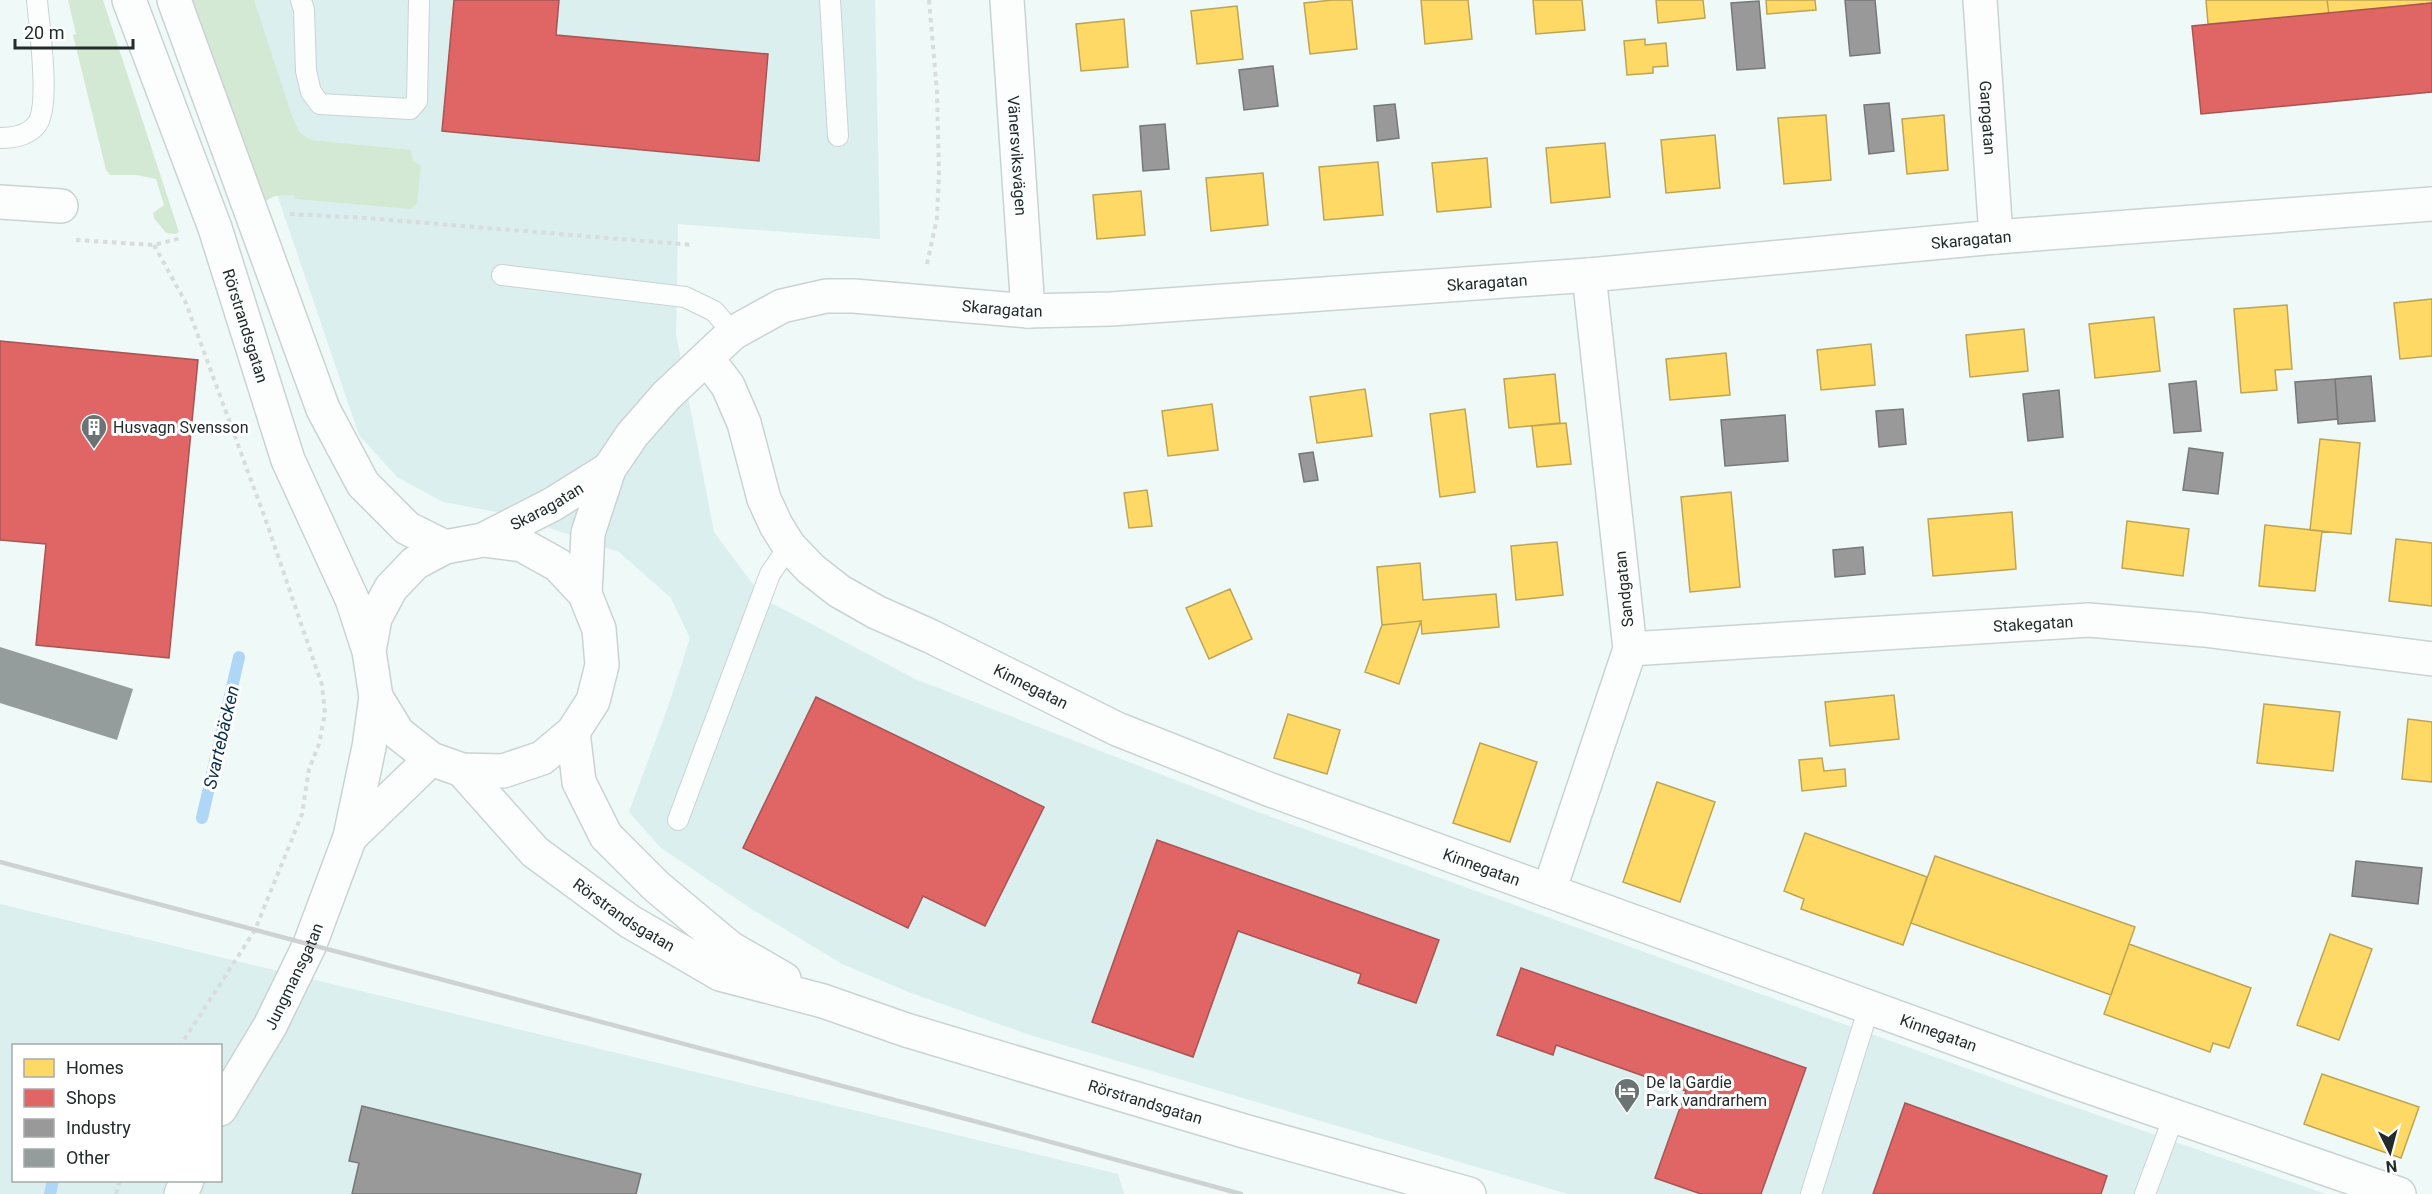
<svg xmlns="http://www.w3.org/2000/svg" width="2432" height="1194" viewBox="0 0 2432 1194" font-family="Roboto,sans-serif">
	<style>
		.built { fill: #daefee; fill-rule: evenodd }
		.green { fill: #d4e9d3 }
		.homes { fill: #ffd966; stroke: #bda554; stroke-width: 1.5 }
		.shops { fill: #e06666; stroke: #a85454; stroke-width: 1.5 }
		.industry { fill: #999; stroke: #767878; stroke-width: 1.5 }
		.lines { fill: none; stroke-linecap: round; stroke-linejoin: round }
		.stream { stroke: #afd5f7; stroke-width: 12 }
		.building { fill: #949c9c }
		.lane-casing { stroke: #cbd3d2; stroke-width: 22 }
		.street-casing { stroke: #cbd3d2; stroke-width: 36 }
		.secondary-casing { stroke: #cbd3d2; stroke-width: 36 }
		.path { stroke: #d9dcdc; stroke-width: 4; stroke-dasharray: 4.5 4.5; stroke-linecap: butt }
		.lane { stroke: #fcfefe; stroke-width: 20 }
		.street { stroke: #fcfefe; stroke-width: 33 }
		.secondary { stroke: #fcfefe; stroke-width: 33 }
		.rail { stroke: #cfd2d2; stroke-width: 4.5 }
		.labels { text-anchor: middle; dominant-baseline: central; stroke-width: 6; stroke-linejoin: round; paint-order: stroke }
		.street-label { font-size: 16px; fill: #242b2b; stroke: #fff }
		.poi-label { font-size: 16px; fill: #242b2b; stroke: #fff; text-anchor: start }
		.water-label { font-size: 18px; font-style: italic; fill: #092f4d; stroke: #fff }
	</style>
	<rect width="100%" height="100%" fill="#eef9f8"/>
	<path class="built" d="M211,0H875L880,239L678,224L676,334L714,532L764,599L915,679L1263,814L2051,1099L2326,1194H1568L1033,1036L911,993L842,964L750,908L660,847L629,812L668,707L690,638L671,598L619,552L512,515L443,502L397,477L359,435Z
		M0,904L1118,1174L1124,1194H0ZM14,1046H220V1180H14Z"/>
	<path class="green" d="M68,0H103L179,232L176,234L166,233L154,218L153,213L164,205L156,179L137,175H110L106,170L73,35L76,34Z
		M189,0H254L291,113L299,132L311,140L411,150L413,161L421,166L417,203L410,209L296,199L293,195L275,196L256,206Z"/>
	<path class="homes" d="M1333,0H1352L1357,49L1310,54L1304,3Z
		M1421,0H1468L1472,39L1425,44Z
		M1533,0H1582L1585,30L1536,34Z
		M1656,0H1703L1705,18L1658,23Z
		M1766,0H1815L1816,10L1767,14Z
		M2206,0H2327L2329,14L2208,24Z
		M2327,0H2432V3L2329,14Z
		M1237,6L1243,59L1197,64L1191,11Z
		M1124,19L1128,67L1081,71L1076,24Z
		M1645,39V45L1666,43L1668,66L1653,67V73L1627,75L1624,41Z
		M1826,115L1831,180L1784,184L1778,118Z
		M1944,115L1948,170L1907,174L1902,119Z
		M1715,135L1720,188L1666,193L1661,140Z
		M1605,143L1610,197L1551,203L1546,148Z
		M1487,158L1491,207L1437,212L1432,163Z
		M1378,162L1383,215L1324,220L1319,167Z
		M1263,173L1268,225L1211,231L1206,178Z
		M1141,191L1145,235L1097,239L1093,195Z
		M2432,299V356L2400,359L2394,303Z
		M2287,305L2292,369L2275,370L2277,390L2241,393L2234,309Z
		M2154,317L2160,371L2095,378L2089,324Z
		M2024,329L2028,371L1970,377L1966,335Z
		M1871,344L1875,385L1821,390L1817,350Z
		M1726,353L1730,395L1670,400L1666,359Z
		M1555,374L1560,423L1509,428L1504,379Z
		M1365,389L1372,436L1317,443L1310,397Z
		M1212,404L1218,450L1168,456L1162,411Z
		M1465,409L1475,492L1440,497L1430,414Z
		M1566,423L1571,464L1537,467L1532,426Z
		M2320,439L2360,443L2351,534L2310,530Z
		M1147,490L1152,526L1129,528L1124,493Z
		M1731,492L1740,587L1690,592L1681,497Z
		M2012,512L2016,569L1933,576L1928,519Z
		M2127,521L2189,529L2183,576L2122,568Z
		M2265,525L2322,531L2315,591L2259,586Z
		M2396,539L2432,543V606L2389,601Z
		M1557,542L1563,595L1516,600L1511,546Z
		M1420,563L1423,600L1496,594L1499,627L1422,634L1421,621L1382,625L1377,567Z
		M1230,589L1252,639L1209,659L1186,608Z
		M1421,621L1399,684L1365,672L1382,625Z
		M1894,695L1899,739L1830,746L1825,702Z
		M2264,704L2340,712L2333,771L2257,763Z
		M1288,714L1340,730L1327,774L1274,758Z
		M2408,719L2432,722V782L2402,779Z
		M1480,743L1537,762L1510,842L1453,823Z
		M1822,758L1824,771L1845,769L1846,786L1802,791L1799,760Z
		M1657,782L1715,802L1680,902L1623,882Z
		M1805,833L1927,877L1903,945L1801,909L1804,899L1784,891Z
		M1935,856L2135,927L2111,995L1911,923Z
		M2330,934L2372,949L2339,1040L2297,1025Z
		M2129,944L2251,988L2229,1048L2213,1043L2210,1052L2104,1014Z
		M2322,1074L2419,1107L2401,1158L2304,1124Z"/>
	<path class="shops" d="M454,0H559L556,35L768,54L759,161L442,131Z
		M2432,3V92L2201,114L2192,26Z
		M0,341L198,360L169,658L36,645L46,544L0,540Z
		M816,697L1044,807L985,926L923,896L908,928L743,848Z
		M1157,840L1439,940L1416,1003L1358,983L1361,974L1238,931L1193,1057L1092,1022Z
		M1521,968L1806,1068L1761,1194H1701L1655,1178L1686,1091L1556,1045L1553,1055L1497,1035Z
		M1905,1103L2107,1176L2101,1194H1873Z"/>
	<path class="industry" d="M1845,0H1875L1880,53L1850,56Z
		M1759,1L1765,68L1737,70L1731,3Z
		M1273,66L1278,106L1244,110L1239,70Z
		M1889,103L1894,151L1869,154L1864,105Z
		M1395,104L1399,138L1377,141L1374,106Z
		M1165,124L1169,169L1143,171L1140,126Z
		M2371,376L2375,421L2338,424L2335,379Z
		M2335,379L2338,419L2298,423L2295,382Z
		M2196,381L2201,431L2174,433L2169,384Z
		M2059,390L2063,437L2028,441L2023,394Z
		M1903,409L1906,444L1879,447L1876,411Z
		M1785,415L1788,461L1725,466L1721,420Z
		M2189,448L2223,453L2218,494L2183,490Z
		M1313,452L1318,480L1304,482L1299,454Z
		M1863,547L1865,574L1835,577L1833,550Z
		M2356,861L2422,868L2418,904L2352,896Z
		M362,1106L641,1174L636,1194H352L359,1163L349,1161Z"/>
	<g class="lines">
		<path class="stream" d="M202,818L239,657
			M50,1194L53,1180"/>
	</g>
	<path class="building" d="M0,647L133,689L117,740L0,703Z"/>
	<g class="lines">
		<g class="lane-casing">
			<path id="lane" d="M301,0L304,10L306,71L311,92L320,104L410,109L417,101L419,0
				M830,0L838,136
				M0,138C13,138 29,135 37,124C51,105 39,26 37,0
				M502,275L685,297L714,311L733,333
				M678,820L770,574L789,546
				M1811,1194L1869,1007
				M2145,1194L2174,1116"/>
		</g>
		<g class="street-casing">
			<g id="street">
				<path id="s1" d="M1007,0L1028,311"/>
				<path id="s2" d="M1980,0L1996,237"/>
				<path d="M0,202L61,206"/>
				<path id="s3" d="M707,358L728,386L744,423L764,499L776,525L789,546L811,569L839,591L876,612L930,636L1117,729L1268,789L2067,1079L2399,1194"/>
				<path id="s4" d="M483,540L553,504L609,469"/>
				<path id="s5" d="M585,594L588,533L609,469L632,435L666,396L733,333L782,306L826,296H854L1028,311L1111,309L1589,275L1996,237L2432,204"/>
				<path id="s6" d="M1630,649L2089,620L2204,630L2432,659"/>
				<path d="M350,837L431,759"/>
				<path d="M1549,891L1630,649L1589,275"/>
				<path id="s7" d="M220,1109L270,1026L310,944L350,837L369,747L376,697"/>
				<path d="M181,1194L187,1180"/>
			</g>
		</g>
		<g class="secondary-casing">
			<g id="secondary">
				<path id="s8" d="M129,0L215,228L288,460L352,599L369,651L376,697L398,733L431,759L462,770L503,771L542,758L573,732L593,701L602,665L599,629L585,594L558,565L522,545L483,540L445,547L415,563L391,588L375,618L369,651"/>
				<path d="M174,0L323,409L363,484L407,528L445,547"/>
				<path d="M573,732L579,782L606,836L656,886L730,948L784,979"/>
				<path id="s9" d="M462,770L535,852L629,921L720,974L823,1001L906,1030L1244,1131L1469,1194"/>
			</g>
		</g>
		<path class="path" d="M290,214L366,218L693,245
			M76,240L154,245L181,238
			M154,245L186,303L266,521L322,685L325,713L319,744L309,769L302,814L255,930L180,1046
			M927,264L937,218L939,174L937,92L929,0
			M116,1194L120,1180"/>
		<use href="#lane" class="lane"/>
		<use href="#street" class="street"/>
		<use href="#secondary" class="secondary"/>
		<path class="rail" d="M0,862L985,1124L1241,1194"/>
	</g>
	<defs>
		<g id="building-pin" transform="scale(1.35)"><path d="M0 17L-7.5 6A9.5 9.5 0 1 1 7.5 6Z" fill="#6b7373" stroke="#fff"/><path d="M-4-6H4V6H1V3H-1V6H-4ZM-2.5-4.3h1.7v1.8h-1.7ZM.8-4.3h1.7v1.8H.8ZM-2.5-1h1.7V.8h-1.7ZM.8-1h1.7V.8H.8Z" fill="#fff"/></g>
		<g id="hotel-pin" transform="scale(1.35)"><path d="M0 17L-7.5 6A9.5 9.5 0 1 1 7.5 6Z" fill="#6b7373" stroke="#fff"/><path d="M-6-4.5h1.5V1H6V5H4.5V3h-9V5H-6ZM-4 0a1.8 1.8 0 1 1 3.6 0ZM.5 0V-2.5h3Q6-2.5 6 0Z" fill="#fff"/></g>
	</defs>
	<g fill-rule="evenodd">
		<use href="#building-pin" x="94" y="427"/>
		<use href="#hotel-pin" x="1627" y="1091"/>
	</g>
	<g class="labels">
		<g class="street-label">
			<text stroke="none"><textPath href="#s2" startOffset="118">Garpgatan</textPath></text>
			<text stroke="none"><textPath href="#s1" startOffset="156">Vänersviksvägen</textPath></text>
			<text stroke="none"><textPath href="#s5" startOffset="1563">Skaragatan</textPath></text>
			<text stroke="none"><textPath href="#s5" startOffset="1077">Skaragatan</textPath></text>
			<text stroke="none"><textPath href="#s5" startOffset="591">Skaragatan</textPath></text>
			<text stroke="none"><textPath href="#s8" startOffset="346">Rörstrandsgatan</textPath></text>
			<text stroke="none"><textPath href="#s4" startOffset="72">Skaragatan</textPath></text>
			<text transform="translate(1624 589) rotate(-96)">Sandgatan</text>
			<text stroke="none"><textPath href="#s6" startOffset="404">Stakegatan</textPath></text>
			<text stroke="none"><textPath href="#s3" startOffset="489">Kinnegatan</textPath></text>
			<text stroke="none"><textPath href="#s3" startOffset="975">Kinnegatan</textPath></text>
			<text stroke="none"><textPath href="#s9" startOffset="219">Rörstrandsgatan</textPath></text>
			<text stroke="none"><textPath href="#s7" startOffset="152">Jungmansgatan</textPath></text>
			<text stroke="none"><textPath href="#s3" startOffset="1461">Kinnegatan</textPath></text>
			<text stroke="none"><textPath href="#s9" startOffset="776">Rörstrandsgatan</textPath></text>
		</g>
		<g class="poi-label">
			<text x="113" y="427">Husvagn Svensson</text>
			<text x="1646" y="1082">De la Gardie<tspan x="1646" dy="18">Park vandrarhem</tspan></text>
		</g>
		<g class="water-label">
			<text transform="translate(221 737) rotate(-77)">Svartebäcken</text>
		</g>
	</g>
	<rect x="12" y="1044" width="210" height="138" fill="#ffffff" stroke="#a7aaaa" stroke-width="1.5"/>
	<rect x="24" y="1059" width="30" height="18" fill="#ffd966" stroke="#a7aaaa" stroke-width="1.5"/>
	<text x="66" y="1074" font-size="18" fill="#242b2b">Homes</text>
	<rect x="24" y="1089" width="30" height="18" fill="#e06666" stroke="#a7aaaa" stroke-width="1.5"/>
	<text x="66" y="1104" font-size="18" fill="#242b2b">Shops</text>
	<rect x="24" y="1119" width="30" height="18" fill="#999999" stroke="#a7aaaa" stroke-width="1.5"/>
	<text x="66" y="1134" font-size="18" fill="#242b2b">Industry</text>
	<rect x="24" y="1149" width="30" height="18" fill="#949c9c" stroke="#a7aaaa" stroke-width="1.5"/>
	<text x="66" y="1164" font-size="18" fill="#242b2b">Other</text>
	<g transform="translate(2390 1152) rotate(174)" stroke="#ffffff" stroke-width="4.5" paint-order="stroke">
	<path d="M0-4.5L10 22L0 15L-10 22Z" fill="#242b2b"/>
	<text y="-9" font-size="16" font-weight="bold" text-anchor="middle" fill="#242b2b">N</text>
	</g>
	<path d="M15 39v9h118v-9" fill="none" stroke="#242b2b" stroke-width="3"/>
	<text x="24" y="39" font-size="18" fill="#242b2b" stroke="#ffffff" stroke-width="4.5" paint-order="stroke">20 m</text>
</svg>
